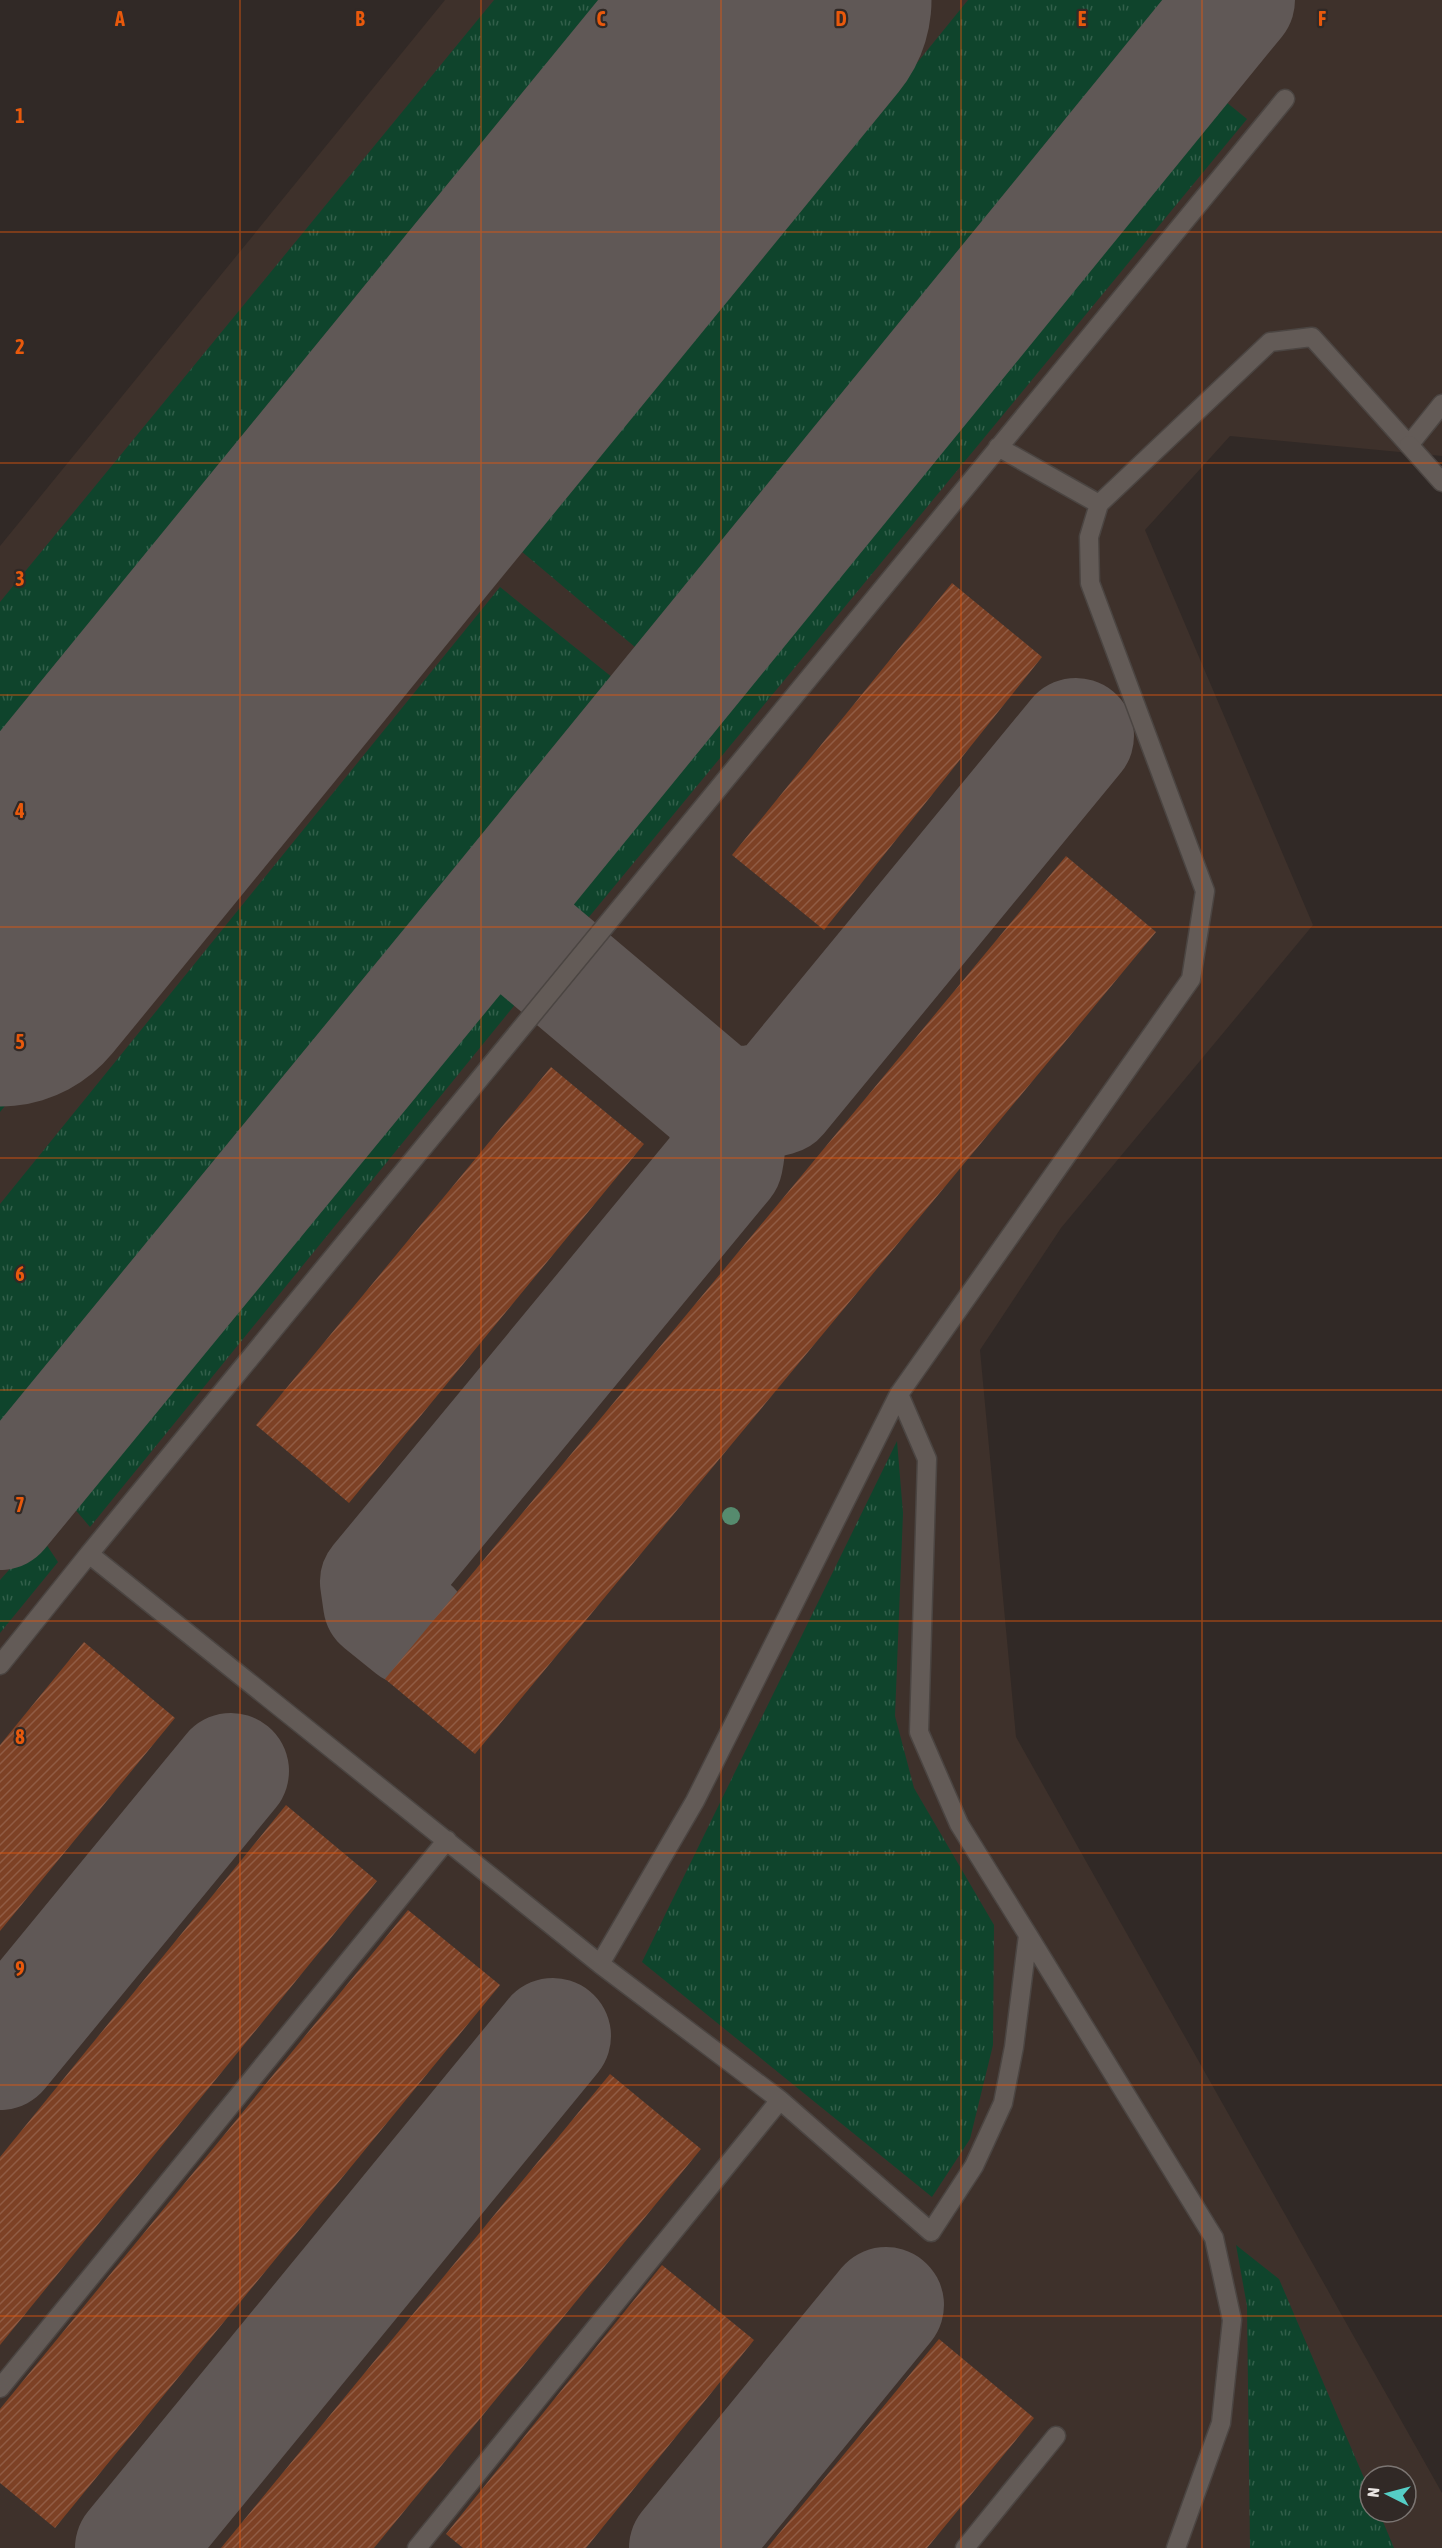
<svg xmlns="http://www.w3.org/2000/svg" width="1442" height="2548" viewBox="0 0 1442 2548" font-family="'Asap Condensed',sans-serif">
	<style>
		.built { fill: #3e312b; fill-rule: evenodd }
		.grass { fill: url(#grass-tufts) }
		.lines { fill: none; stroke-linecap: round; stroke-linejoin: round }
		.taxiway { stroke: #605856; stroke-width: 116 }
		.runway { stroke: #605856; stroke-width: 291 }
		.building { fill: url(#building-hatch) }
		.service-casing { stroke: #4b4542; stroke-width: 21 }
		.tertiary-casing { stroke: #4b4542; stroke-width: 21 }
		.service { stroke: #635b57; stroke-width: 18 }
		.tertiary { stroke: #635b57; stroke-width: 18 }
		.tree { fill: #568b6e }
		.grid { fill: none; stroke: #e8590c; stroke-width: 1.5; stroke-opacity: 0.55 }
		.grid-label { font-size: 20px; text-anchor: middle; font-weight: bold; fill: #e8590c; stroke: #312926; stroke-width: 4.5; stroke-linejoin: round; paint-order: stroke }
	</style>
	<defs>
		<pattern id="grass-tufts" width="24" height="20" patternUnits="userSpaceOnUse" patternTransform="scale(1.5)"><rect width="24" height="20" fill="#0f442c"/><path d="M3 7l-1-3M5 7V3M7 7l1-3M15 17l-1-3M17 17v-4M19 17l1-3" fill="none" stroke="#325f4a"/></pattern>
		<pattern id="building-hatch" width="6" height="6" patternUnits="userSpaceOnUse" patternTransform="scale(1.5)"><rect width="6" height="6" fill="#7d4125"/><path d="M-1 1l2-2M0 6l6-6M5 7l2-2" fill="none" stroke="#905c44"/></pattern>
	</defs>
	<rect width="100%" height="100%" fill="#312926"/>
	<path class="built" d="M445,0H1442V456L1230,436L1145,530L1313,925L1061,1228L980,1350L1016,1737L1442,2493V2548H0V546ZM1370,2476H1406V2512H1370Z"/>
	<path class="grass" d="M494,0H680L0,838V602Z
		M878,0H913L0,1112V1068Z
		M968,0H1188L648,658L521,551Z
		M1215,93L1247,119L570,940L535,910Z
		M500,587L628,690L0,1448V1204Z
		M511,952L531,985L90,1527L68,1501Z
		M897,1441L903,1513L895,1716L914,1788L994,1925L993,2045L970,2139L932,2197L642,1962Z
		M40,1535L58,1562L0,1633V1580Z
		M1236,2245L1279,2279L1370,2492V2512H1379L1394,2548H1250L1247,2306Z"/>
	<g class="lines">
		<path class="taxiway" d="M719,1103L750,1104L779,1097L1076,736
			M0,1512L493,912L1237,0
			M412,1628L381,1603L378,1582L725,1162C729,1142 729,1120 719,1103L493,912
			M0,2052L231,1771
			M133,2548L553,2036
			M687,2548L886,2305"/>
		<path class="runway" d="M0,961L786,0"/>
	</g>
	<path class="building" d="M952,583L1042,657L824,930L732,855Z
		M1066,856L1156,932L475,1754L385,1679Z
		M551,1067L644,1144L349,1503L256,1425Z
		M84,1642L175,1718L0,1931V1745Z
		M286,1805L377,1881L0,2345V2157Z
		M408,1910L500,1985L55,2528L0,2483V2409Z
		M610,2074L701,2149L374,2548H221Z
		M662,2265L754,2340L586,2548H463L446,2534Z
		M939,2339L1034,2418L927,2548H767Z"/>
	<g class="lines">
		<g class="service-casing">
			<path id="service" d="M998,447L1099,504
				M0,1665L89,1554
				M1028,1935L1214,2238L1232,2320L1221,2423L1176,2548
				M600,1964L695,1801L899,1394L1191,979L1205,891L1090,583L1089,537L1099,504L1270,342L1312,337L1409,445L1442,404
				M780,2100L931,2232L974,2166L1003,2103L1014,2047L1028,1935L959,1824L919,1732L927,1459L899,1394
				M0,2388L447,1840
				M417,2548L780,2100L600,1964L89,1554L1285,99
				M965,2548L1056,2436"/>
		</g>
		<g class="tertiary-casing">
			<path id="tertiary" d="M1409,445L1442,482"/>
		</g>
		<use href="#service" class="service"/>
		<use href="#tertiary" class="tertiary"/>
	</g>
	<circle class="tree" cx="731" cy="1516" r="9"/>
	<path class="grid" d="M240,0V2548M481,0V2548M721,0V2548M961,0V2548M1202,0V2548M0,232H1442M0,463H1442M0,695H1442M0,927H1442M0,1158H1442M0,1390H1442M0,1621H1442M0,1853H1442M0,2085H1442M0,2316H1442"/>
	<g class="grid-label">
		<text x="120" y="26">A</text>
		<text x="360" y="26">B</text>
		<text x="601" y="26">C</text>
		<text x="841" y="26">D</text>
		<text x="1082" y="26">E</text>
		<text x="1322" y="26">F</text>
		<text x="20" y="123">1</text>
		<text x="20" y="354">2</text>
		<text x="20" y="586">3</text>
		<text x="20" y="818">4</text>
		<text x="20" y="1049">5</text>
		<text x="20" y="1281">6</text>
		<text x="20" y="1512">7</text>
		<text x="20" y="1744">8</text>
		<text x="20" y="1976">9</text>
	</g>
	<g transform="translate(1388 2494) rotate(276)"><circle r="28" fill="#312926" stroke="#7b7572" stroke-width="1.5"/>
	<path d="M0-4.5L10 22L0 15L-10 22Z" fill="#55cec6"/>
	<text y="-9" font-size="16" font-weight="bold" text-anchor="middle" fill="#ebe6e4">N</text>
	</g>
</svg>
